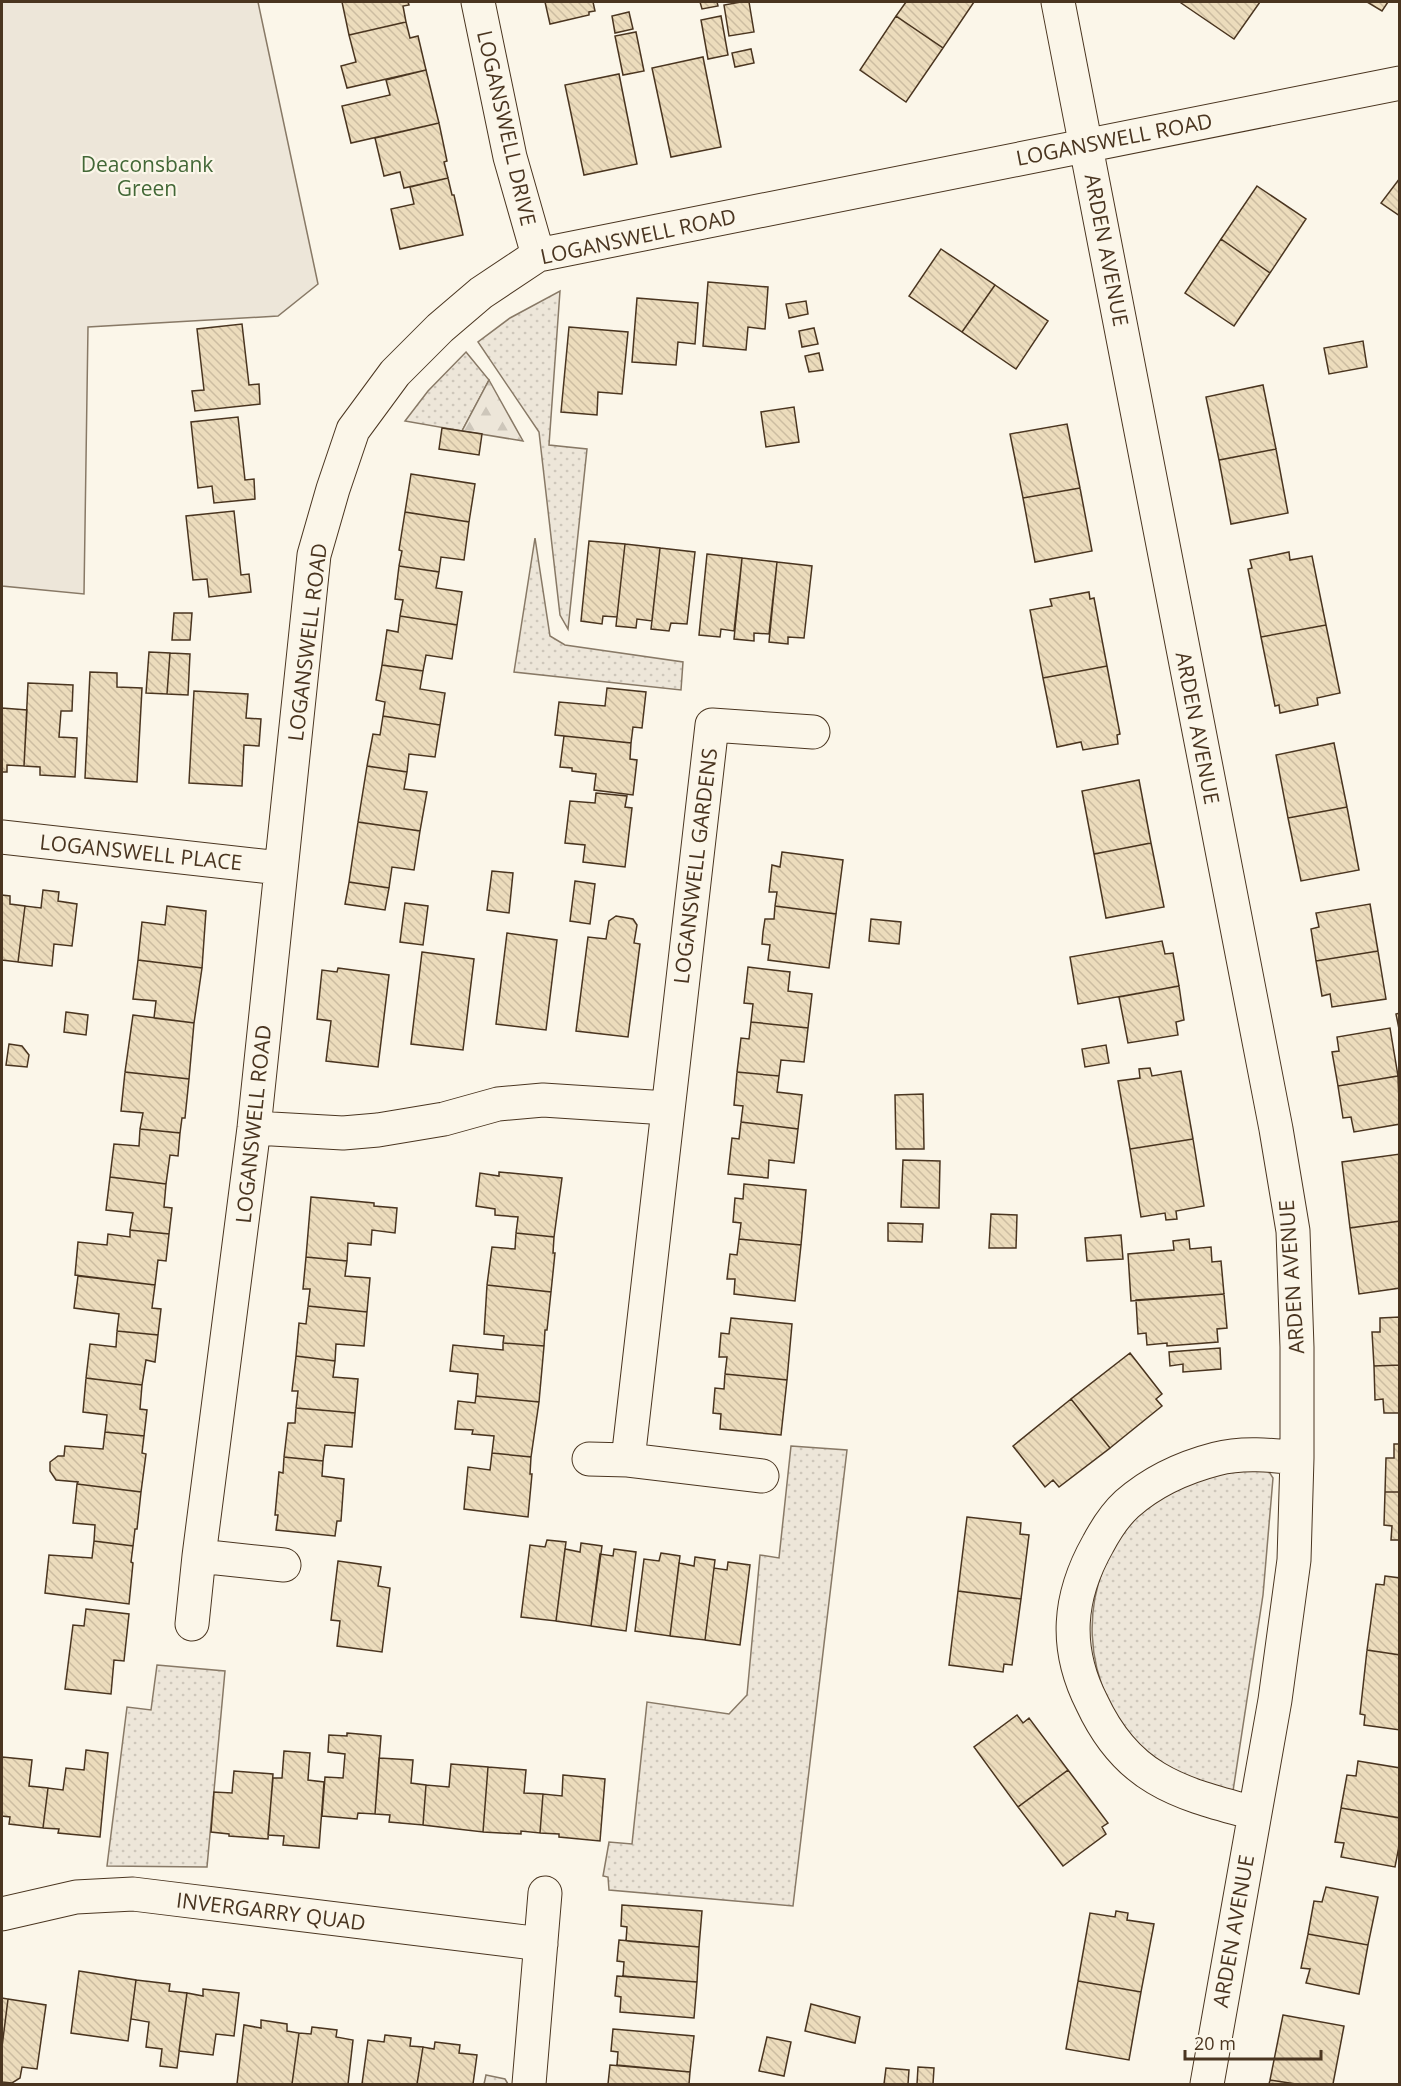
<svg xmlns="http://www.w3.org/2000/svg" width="1401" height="2086" viewBox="0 0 1401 2086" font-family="'Open Sans',sans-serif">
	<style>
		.grass { fill: url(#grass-dots); stroke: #887966; stroke-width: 1.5 }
		.forest { fill: url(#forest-firs); stroke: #887966; stroke-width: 1.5 }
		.park { fill: #ede6d9; stroke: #887966; stroke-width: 1.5 }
		.building { fill: url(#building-back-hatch); stroke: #4a3520; stroke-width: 1.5 }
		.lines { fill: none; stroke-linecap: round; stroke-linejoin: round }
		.minor-casing { stroke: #4a3520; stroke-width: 35 }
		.minor { stroke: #fbf6e9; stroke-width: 33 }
		.labels { text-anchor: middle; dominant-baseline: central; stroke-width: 4.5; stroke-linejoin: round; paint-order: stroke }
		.street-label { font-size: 21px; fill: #4a3520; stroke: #fbf6e9 }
		.park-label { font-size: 21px; fill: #436837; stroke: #fbf6e9 }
	</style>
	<defs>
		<pattern id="grass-dots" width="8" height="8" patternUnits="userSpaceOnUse" patternTransform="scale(1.5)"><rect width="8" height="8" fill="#ede6d9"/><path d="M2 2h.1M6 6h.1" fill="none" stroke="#cdc6ba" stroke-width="1.8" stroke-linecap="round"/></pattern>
		<pattern id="forest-firs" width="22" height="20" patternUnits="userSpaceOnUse" patternTransform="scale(1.5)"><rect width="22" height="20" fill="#ede6d9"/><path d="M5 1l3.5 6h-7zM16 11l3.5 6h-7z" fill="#cdc6ba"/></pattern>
		<pattern id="building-back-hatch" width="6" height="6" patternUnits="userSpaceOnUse" patternTransform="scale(1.5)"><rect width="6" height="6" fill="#ecdcbc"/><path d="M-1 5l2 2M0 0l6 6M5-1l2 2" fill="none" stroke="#ccbda1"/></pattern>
	</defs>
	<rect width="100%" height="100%" fill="#fbf6e9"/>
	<path class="grass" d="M560,291L549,445L587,449L568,629L560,615L539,432L478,342L510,318Z
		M466,352L489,380L462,431L405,421L428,391Z
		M535,538L550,636L565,645L683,662L681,690L514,672Z
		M791,1446L847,1450L793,1906L609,1890L608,1877L603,1876L609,1842L632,1844L647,1702L729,1714L747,1695L760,1555L779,1558Z
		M1266,1467L1273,1478L1263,1595L1233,1791C1203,1783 1174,1775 1150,1755C1077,1693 1072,1579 1141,1512C1146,1507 1154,1503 1159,1499C1165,1495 1171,1489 1178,1486C1207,1471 1235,1469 1266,1467Z
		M157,1665L225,1671L207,1867L107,1866L127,1707L151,1710Z
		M486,2075L505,2079L508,2084H484Z"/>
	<path class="forest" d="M489,380L523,441L462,431Z"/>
	<path class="park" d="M2,2H258L318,284L278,316L88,327L84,594L2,586Z"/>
	<path class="building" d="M342,2H408L409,5L403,6L406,22L349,35Z
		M545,2H593L595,11L589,12V15L550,24Z
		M700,2H717L718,6L702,9Z
		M741,2H749L754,32L729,36L724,5Z
		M906,2H974L943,48L896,16Z
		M1182,2H1260L1234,39L1181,3Z
		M1367,2H1388L1382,11Z
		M629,12L633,29L615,33L612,16Z
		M721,16L728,55L708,59L701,20Z
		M896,16L943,48L906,102L860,70Z
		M406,22L410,38L418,36L426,70L347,88L341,66L356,62L349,35Z
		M636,32L644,71L623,75L615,36Z
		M751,49L754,63L735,67L732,53Z
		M703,57L721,147L671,157L652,68Z
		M426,70L439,123L351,143L342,106L390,95L386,80Z
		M619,74L637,164L584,175L565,85Z
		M439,123L447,161L444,162L448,178L404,188L400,172L384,176L375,138Z
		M448,178L452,195H454L463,235L400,249L391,209L414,204L410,187Z
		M1400,178V216L1381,203Z
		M1257,186L1306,219L1270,273L1221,239Z
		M1221,239L1270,273L1234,326L1185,293Z
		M941,249L995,285L962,332L909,296Z
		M708,282L768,287L765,329L748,327L746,350L703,346Z
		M995,285L1048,321L1016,369L962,332Z
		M637,298L698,303L695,344L678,342L676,365L632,362Z
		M806,301L808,314L789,318L786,304Z
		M242,324L249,385L259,384L260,404L195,411L192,391L204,390L197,329Z
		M569,327L628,332L622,394L598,392L597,415L561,412Z
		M814,328L818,344L802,347L799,331Z
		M1363,341L1367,367L1329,374L1324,348Z
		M819,353L823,370L809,372L805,356Z
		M1263,385L1276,449L1219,460L1206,397Z
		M794,407L799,442L766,447L761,412Z
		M238,417L245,480L254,479L255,499L214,503L212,486L198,488L191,422Z
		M1067,424L1080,488L1023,498L1010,434Z
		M442,428L482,434L479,455L439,449Z
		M1276,449L1288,513L1231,524L1219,460Z
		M411,474L475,484L469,522L405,512Z
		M1080,488L1092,551L1035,562L1023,498Z
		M234,511L241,575L249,574L251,592L209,597L207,579L193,580L186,516Z
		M405,512L469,522L464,560L441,557L439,572L399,566L402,551L399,550Z
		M589,541L625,544L617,617L603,616L602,624L581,621Z
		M625,544L660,548L652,621L637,619L636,628L616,626Z
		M660,548L695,552L687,624L671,623L669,631L651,629Z
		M1289,552L1290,560L1312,556L1326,625L1261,637L1248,569L1252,568L1250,560Z
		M707,554L742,558L734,631L721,629L720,637L699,635Z
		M742,558L777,562L769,634L754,633V641L734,639Z
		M777,562L812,566L804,638L788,637V644L769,642Z
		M399,566L439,572L436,588L462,592L457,625L400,616L403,600L395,599Z
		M1089,592L1090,599L1094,598L1107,666L1043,678L1030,610L1052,606L1050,599Z
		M174,613H192L190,640H172Z
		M400,616L457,625L452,659L426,655L423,671L382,665L387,630L398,632Z
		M1326,625L1340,693L1317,698L1318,705L1280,713L1279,705L1275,706L1261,637Z
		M149,652L170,653L167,694L146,693Z
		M170,653L190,654L188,695L167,694Z
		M382,665L423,671L420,689L445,693L440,725L383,716L385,702L376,700Z
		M1107,666L1120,734L1117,735L1118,744L1083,750L1081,742L1057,747L1043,678Z
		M90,672L117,673V687L142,688L137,782L85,778Z
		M28,683L73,685L72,711H61L59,737L77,738L75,777L40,775V767L24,766Z
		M607,688L646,692L642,728L633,727L631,743L555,735L559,702L605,706Z
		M194,691L248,694L246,718L261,719L259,746L244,745L242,786L189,783Z
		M2,708L27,710L24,766L7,765V772H2Z
		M383,716L440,725L435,757L409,754L407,772L367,766L373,734L380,735Z
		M564,736L631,743L630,759L637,760L633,795L594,790L596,774L572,771V768L560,767Z
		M1334,743L1347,807L1288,818L1276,755Z
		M367,766L407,772L404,789L427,792L420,831L358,822Z
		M1139,780L1151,843L1094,854L1082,791Z
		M596,793L627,796L625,807L632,808L625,867L583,862L585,845L565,843L570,801L595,803Z
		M1347,807L1359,870L1301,881L1288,818Z
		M358,822L420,831L414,870L392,867L389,888L349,882Z
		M1151,843L1164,907L1106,918L1094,854Z
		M782,852L843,860L836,914L775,906L777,892H769L772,865L780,867Z
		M492,871L513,873L509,913L487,910Z
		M575,881L595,884L590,924L570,921Z
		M349,882L389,888L385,910L345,904Z
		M43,890L59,892L58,901L77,904L72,946L54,944L52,966L18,962L25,906L41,908Z
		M2,895L10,896V904L25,906L18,962L2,960Z
		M405,903L428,906L423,945L400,942Z
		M1370,904L1378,951L1316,961L1311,929L1319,927L1316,913Z
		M167,906L206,911L202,968L138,960L142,922L165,925Z
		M775,906L836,914L829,968L768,960L770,945L762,944L763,932L765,919H774Z
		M616,916L633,919L637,925L634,943L640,944L628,1037L576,1031L588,937L606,939L609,921Z
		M871,919L901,922L899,944L869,941Z
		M507,933L557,940L546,1030L496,1024Z
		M1162,941L1165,954L1173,953L1179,986L1078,1004L1070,957Z
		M1378,951L1386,999L1332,1007L1330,994L1322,996L1316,961Z
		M422,952L474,959L463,1050L411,1044Z
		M138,960L202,968L194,1023L154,1018L156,1001L133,999Z
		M748,967L790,972L788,991L812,994L808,1028L751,1022L753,1004L744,1003Z
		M338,968L389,975L378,1067L326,1061L331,1021L317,1019L322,970L337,972Z
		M1179,986L1184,1020L1176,1022L1178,1035L1128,1043L1119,997Z
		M66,1012L88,1015L86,1035L64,1032Z
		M1400,1013V1034L1396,1014Z
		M133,1015L194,1023L189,1079L125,1072Z
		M751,1022L808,1028L804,1062L781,1060L779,1076L737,1072L741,1038L749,1039Z
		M1390,1028L1398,1076L1338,1086L1332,1052L1339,1051L1337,1037Z
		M9,1044L22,1046L29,1055L27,1067L6,1065Z
		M1106,1045L1109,1063L1085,1067L1082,1049Z
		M1150,1068L1152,1076L1181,1071L1193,1139L1130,1149L1118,1081L1140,1078L1139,1069Z
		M125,1072L189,1079L185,1118H182L180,1133L140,1129L143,1113L121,1111Z
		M737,1072L779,1076L777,1092L802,1095L798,1129L741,1122L743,1106L734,1105Z
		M1398,1076L1400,1124L1354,1132L1351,1117L1343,1118L1338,1086Z
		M923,1094L924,1149H896L895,1095Z
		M741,1122L798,1129L794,1163L769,1160L768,1178L728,1174L732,1138L739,1139Z
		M140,1129L180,1133L178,1156L170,1155L166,1184L110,1177L114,1144L139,1146Z
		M1193,1139L1204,1206L1176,1211L1177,1219L1166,1220L1165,1213L1141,1217L1130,1149Z
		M1400,1154V1221L1350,1228L1342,1162Z
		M903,1160L940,1161L939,1208L901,1207Z
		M499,1172L562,1178L554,1237L516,1233L518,1217L495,1215V1209L476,1206L480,1173L499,1176Z
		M110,1177L166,1184L164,1207L172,1208L169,1234L130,1230L133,1213L106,1210Z
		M744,1184L806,1190L801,1245L739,1239L741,1223L733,1222L735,1198L743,1199Z
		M311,1197L374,1203V1206L397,1208L395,1233L372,1230L371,1245L348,1243L347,1261L306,1257Z
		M991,1214L1017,1215L1016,1248H989Z
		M1400,1221V1288L1359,1294L1350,1228Z
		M888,1223L923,1224L922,1242L888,1241Z
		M130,1230L169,1234L166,1261L158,1260L155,1285L75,1275L78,1242L107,1245L108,1234L130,1237Z
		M516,1233L554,1237L553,1253H555L551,1292L487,1285L492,1247L515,1249Z
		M1121,1235L1123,1259L1087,1261L1085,1238Z
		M739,1239L801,1245L795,1301L734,1294L735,1279H727L730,1254L737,1255Z
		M1189,1239L1190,1249L1211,1247L1212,1262L1221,1261L1224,1294L1131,1301L1128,1254L1174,1250L1173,1241Z
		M306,1257L347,1261L345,1276L370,1278L367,1312L308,1306L310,1289H303Z
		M78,1276L155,1285L152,1308L161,1309L158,1335L117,1331L119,1314L74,1308Z
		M487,1285L551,1292L547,1330H545L544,1346L503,1343L504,1336L484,1334Z
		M1224,1294L1227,1328L1217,1329L1218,1342L1167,1346V1343L1147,1345L1146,1333L1138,1334L1136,1300Z
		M308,1306L367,1312L364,1346L336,1344L335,1361L296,1356L299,1323L306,1324Z
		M1400,1317V1365L1374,1366L1372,1332H1380V1318Z
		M731,1318L792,1324L787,1380L725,1374L727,1357H719L721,1333L729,1334Z
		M117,1331L158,1335L155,1362L146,1360L142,1385L86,1378L90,1344L116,1347Z
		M503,1343L544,1346L539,1402L476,1396L478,1374L450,1371L453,1345L503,1350Z
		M1220,1348L1221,1369L1183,1372V1364L1170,1366L1169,1352Z
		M1130,1353L1162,1394L1156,1399L1162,1406L1110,1448L1071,1399Z
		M296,1356L335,1361L333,1377L358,1379L355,1413L296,1408L298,1391H292Z
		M1400,1365V1413H1384L1383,1399L1375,1400L1374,1366Z
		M725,1374L787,1380L781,1435L720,1429L721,1414L713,1413L715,1388L724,1389Z
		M86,1378L142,1385L140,1409L147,1410L144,1436L105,1432L107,1415L83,1412Z
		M476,1396L539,1402L531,1457L492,1453L494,1436L472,1434L473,1430L455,1429L458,1401L475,1403Z
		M1071,1399L1110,1448L1059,1487L1053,1480L1045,1487L1013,1446Z
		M296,1408L355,1413L352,1447L325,1445L323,1461L284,1457L288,1423H295Z
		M105,1432L144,1436L142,1453L146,1454L141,1492L77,1484L78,1482L56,1480L50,1471V1462L58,1456H64L65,1446L103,1449Z
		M1394,1444H1400V1492H1385L1386,1458H1394Z
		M492,1453L531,1457L530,1474H532L528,1517L464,1509L468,1467L490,1470Z
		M284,1457L323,1461L322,1476L344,1479L341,1521H337L335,1536L276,1530L278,1515H275L279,1472L283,1473Z
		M77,1484L141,1492L137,1529H135L133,1546L94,1541L95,1525L73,1523Z
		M1385,1492H1400V1540H1391L1392,1526L1384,1525Z
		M967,1517L1021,1523L1020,1534L1029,1535L1021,1599L958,1591Z
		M547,1540L566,1542L556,1621L521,1617L530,1545L545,1547Z
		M94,1541L133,1546L131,1562L133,1563L129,1604L45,1593L49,1555L92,1558Z
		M581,1543L602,1546L591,1626L556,1621L565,1549L580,1552Z
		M614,1549L636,1552L626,1631L591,1626L600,1554L613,1556Z
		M661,1553L680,1556L670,1636L635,1631L644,1559L659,1561Z
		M695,1557L715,1560L705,1640L670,1636L679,1563L694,1566Z
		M338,1561L381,1567L378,1586L390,1588L382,1652L337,1646L340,1621L331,1620Z
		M728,1562L750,1565L740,1645L705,1640L714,1568L727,1570Z
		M1385,1576L1400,1578V1655L1367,1650L1376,1584L1384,1585Z
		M958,1591L1021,1599L1012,1665L1004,1664L1003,1672L949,1665Z
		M86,1609L129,1614L124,1661L114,1660L111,1694L65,1689L73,1625L84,1626Z
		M1367,1650L1400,1655V1730L1364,1725L1365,1715L1360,1714Z
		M1017,1715L1023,1723L1029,1718L1068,1770L1018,1807L974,1747Z
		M347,1733L381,1736L375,1814L358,1813L357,1819L322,1816L325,1777L343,1778L345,1754L328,1752L329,1735L347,1736Z
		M86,1750L108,1753L100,1837L58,1833L59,1829L43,1828L48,1788L63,1790L66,1768L84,1770Z
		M284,1751L310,1753L308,1780L324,1782L319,1848L283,1845L284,1836L268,1835L273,1778H282Z
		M2,1757L32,1760L29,1786L48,1788L43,1828L9,1824L10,1817L2,1816Z
		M379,1758L413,1760L411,1783L426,1785L423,1825L389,1822L390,1815L375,1814Z
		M1358,1761L1400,1768V1818L1341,1808L1347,1775L1356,1776Z
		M451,1764L488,1767L483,1832L423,1825L426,1785L449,1787Z
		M488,1767L526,1770L524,1793L543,1794L540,1833L521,1831V1834L483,1832Z
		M1068,1770L1108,1823L1102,1827L1106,1834L1063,1866L1018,1807Z
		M234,1771L273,1774L268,1839L229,1836V1834L211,1832L214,1792L232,1793Z
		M563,1775L605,1779L600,1841L559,1837V1834L540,1833L543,1794L562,1796Z
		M1341,1808L1400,1818V1841L1395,1867L1341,1857L1344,1843L1335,1842Z
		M1326,1887L1378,1897L1368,1945L1308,1934L1314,1901L1322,1902Z
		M622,1905L702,1911L699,1947L626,1941L627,1927L621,1926Z
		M1116,1911L1128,1913L1127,1920L1154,1924L1141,1992L1078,1981L1090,1913L1115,1917Z
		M1308,1934L1368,1945L1359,1994L1306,1983L1310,1969L1301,1968Z
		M619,1940L699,1947L697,1982L623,1976L624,1962L617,1961Z
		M79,1971L136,1980L128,2041L71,2033Z
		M617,1976L697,1982L694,2018L620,2012L621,1997L615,1996Z
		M136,1980L170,1984L169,1991L187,1993L177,2068L160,2066L162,2049L146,2047L149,2022L131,2019Z
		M1078,1981L1141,1992L1129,2060L1066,2049Z
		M203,1989L239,1993L234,2036L216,2034L213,2055L179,2051L187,1993L203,1996Z
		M2,1998L8,1999L2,2047Z
		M8,1999L46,2005L37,2069L22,2067L20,2078L12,2083L2,2082V2047Z
		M811,2004L860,2017L855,2043L805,2031Z
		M1283,2015L1344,2026L1333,2084H1296L1270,2080Z
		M261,2020L287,2024V2031L299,2033L292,2084H237L244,2025L261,2028Z
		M312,2027L337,2030L336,2037L353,2040L348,2084H292L299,2033L311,2034Z
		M613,2029L694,2036L690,2072L617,2065L618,2052L611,2051Z
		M385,2035L411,2038L410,2046L423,2047L417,2084H362L368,2040L384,2042Z
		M767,2037L791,2042L784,2076L759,2071Z
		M435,2042L460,2045L459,2053L477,2055L473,2084H417L423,2047L434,2049Z
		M610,2065L690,2072L689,2084H608Z
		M918,2067L934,2068L933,2084H917Z
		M886,2068L909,2070L908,2084H884Z
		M1270,2080L1296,2084H1269Z"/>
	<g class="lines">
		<g class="minor-casing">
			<path id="minor" d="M478,2L510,157L538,255
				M1058,2L1276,1129L1293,1231L1297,1347V1458L1294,1560L1275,1700L1207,2084
				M2,837L280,868
				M254,1128L343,1133L378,1130L444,1119L498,1104L543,1100L667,1108
				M589,1459L628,1460L762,1476
				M628,1460L712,725L813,732
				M199,1556L284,1565
				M192,1624L199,1556L254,1128L314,555L333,489L353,430L395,373L440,328L481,293L538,255L1400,83
				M1254,1813C1221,1804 1186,1796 1156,1778C1127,1761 1106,1733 1092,1703C1064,1648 1068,1597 1098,1544C1106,1529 1115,1515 1127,1504C1152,1482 1185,1467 1216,1459C1242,1452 1271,1455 1297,1458
				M2,1914L76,1897L133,1894L541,1944
				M529,2084L545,1893"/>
		</g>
		<use href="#minor" class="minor"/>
	</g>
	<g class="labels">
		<g class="street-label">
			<text transform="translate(507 128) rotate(77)">LOGANSWELL DRIVE</text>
			<text transform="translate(1114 139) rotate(-11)">LOGANSWELL ROAD</text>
			<text transform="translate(638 236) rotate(-12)">LOGANSWELL ROAD</text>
			<text transform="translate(1107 250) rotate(79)">ARDEN AVENUE</text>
			<text transform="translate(307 642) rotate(-83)">LOGANSWELL ROAD</text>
			<text transform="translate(1198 728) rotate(79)">ARDEN AVENUE</text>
			<text transform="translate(141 852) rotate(6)">LOGANSWELL PLACE</text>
			<text transform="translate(695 866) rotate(-83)">LOGANSWELL GARDENS</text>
			<text transform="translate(253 1124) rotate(-84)">LOGANSWELL ROAD</text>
			<text transform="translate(1291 1277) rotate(-94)">ARDEN AVENUE</text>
			<text transform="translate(271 1911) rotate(7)">INVERGARRY QUAD</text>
			<text transform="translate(1233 1931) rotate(-80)">ARDEN AVENUE</text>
		</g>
		<g class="park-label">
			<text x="147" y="164">Deaconsbank<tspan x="147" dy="24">Green</tspan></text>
		</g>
	</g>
	<rect width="1401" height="2086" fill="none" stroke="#4a3520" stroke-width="6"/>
	<path d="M1185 2050v9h136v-9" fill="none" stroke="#4a3520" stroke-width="3"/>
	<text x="1194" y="2050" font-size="18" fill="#4a3520" stroke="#fbf6e9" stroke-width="4.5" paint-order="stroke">20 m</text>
</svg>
